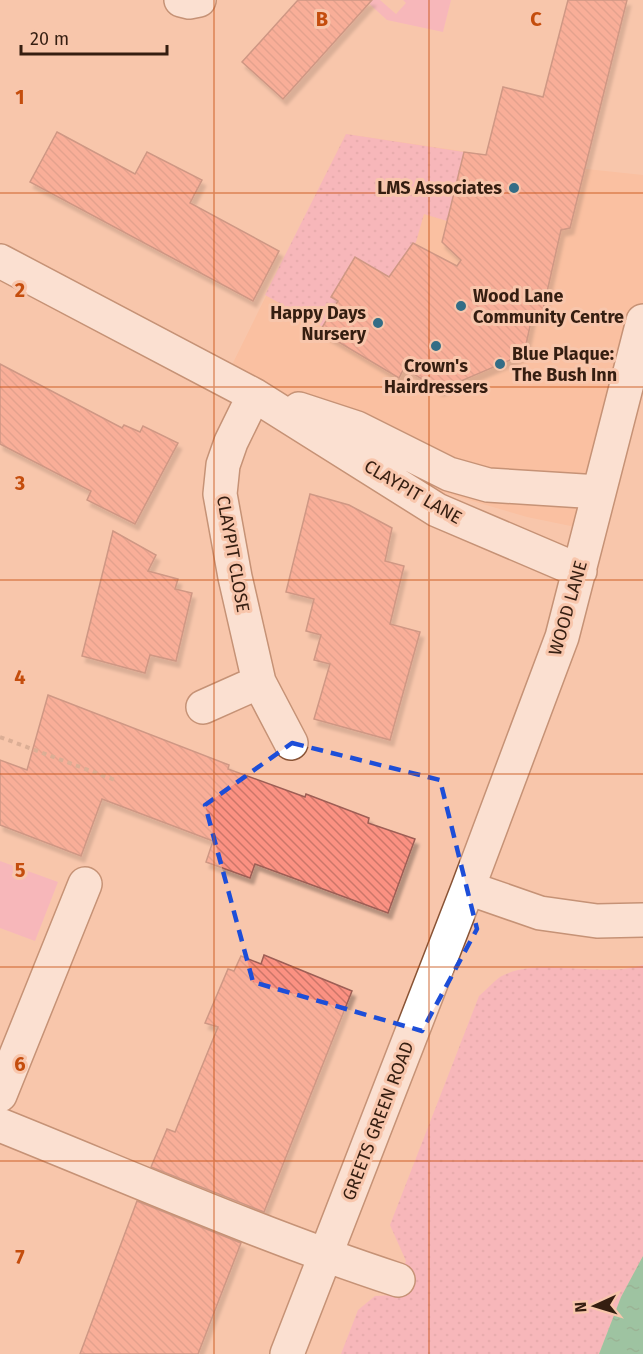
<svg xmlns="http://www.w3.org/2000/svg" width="643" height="1354" viewBox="0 0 643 1354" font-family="'Fira Sans',sans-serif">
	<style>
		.built { fill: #fdb894 }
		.grass { fill: url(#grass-dots) }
		.garden { fill: #f7a4cd }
		.water { fill: url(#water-ripples) }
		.building { fill: url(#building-back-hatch); stroke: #9d5e55; stroke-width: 1.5; filter: url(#shadow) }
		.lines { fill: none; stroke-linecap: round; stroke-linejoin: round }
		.minor-casing { stroke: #895335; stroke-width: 36 }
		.path { stroke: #b9907a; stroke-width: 4; stroke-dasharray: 4.5 4.5; stroke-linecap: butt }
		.minor { stroke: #fff; stroke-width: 33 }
		.marked { fill: none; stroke: #1d4ed8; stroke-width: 4.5; stroke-dasharray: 12 8; stroke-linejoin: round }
		.grid { fill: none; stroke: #c44d0d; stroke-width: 1.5; stroke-opacity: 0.55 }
		.poi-dot { fill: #336d86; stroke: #f8c6ac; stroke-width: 2 }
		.labels { text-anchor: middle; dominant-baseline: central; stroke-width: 6; stroke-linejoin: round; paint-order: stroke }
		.poi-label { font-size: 18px; font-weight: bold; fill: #351e11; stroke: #f8c6ac; text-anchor: end }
		.street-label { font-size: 18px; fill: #351e11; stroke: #f8c6ac }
		.grid-label { font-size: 20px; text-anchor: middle; font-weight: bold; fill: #c44d0d; stroke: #f8c6ac; stroke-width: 6; stroke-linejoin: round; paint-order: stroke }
	</style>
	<defs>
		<pattern id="grass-dots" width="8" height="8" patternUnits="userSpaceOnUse" patternTransform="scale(1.5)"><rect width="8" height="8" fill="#f7a4cd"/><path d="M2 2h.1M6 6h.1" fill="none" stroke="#d48daf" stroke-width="1.8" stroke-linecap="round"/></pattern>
		<pattern id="water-ripples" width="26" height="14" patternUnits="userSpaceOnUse" patternTransform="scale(1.5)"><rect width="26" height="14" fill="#31be95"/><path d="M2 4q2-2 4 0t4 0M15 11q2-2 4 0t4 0" fill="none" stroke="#2a9a78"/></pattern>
		<pattern id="building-back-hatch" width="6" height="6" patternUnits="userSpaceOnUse" patternTransform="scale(1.5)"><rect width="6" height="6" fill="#fb9182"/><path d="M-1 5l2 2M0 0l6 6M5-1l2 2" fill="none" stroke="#cc7669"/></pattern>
		<filter id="shadow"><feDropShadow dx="3.5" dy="6" stdDeviation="1.5" flood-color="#0004"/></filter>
	</defs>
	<rect width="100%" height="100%" fill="#f8c6ac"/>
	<path class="built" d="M346,134L577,168L643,175V321L590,530L527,517L442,492L362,452L225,379Z"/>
	<path class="grass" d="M346,134L464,152L447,221L424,214L416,242L411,247L397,281L365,263L350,265L331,296L338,301L323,327L265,295Z
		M643,965V1256L621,1297L599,1354H341L358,1310L375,1296L393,1295L406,1261L390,1225L479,996C486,990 493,982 500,977C538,955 598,979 643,965Z"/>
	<path class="garden" d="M365,0H380L396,14L406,3L403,0H451L443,32L387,20Z
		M0,861L58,882L35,941L0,928Z"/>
	<path class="water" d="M643,1256V1354H599L621,1297Z"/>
	<path class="building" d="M298,0H372L283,99L242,62Z
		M568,0H627L570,228L561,230L542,314L533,312L524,354L440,390L404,368L399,378L320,331L338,301L331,297L355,257L389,277L413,243L457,266L461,260L442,242L464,152L486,155L503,87L543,97Z
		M57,132L135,174L147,152L202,180L190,203L279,251L253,301L30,182Z
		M0,364L122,428L124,425L140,432L143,426L178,443L135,524L87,500L91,491L0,444Z
		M310,494L349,505L392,528L385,561L404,566L390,624L420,632L390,740L314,719L330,664L314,660L321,635L306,631L314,599L286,592Z
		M113,531L156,555L148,571L178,579L175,589L192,593L176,661L150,655L145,673L82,656Z
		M48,695L229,765L228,769L305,797L306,794L369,818L368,823L415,839L388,913L255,864L250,878L206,862L213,841L102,799L81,856L0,825V760L27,770Z
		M264,955L352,991L264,1212L151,1167L167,1129L175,1132L218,1027L205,1023L228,969L234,971L241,956L261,964Z
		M137,1201L241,1243L198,1354H80Z"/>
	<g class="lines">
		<g class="minor-casing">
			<path id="minor" d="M181,0L189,2L199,0
				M0,261L254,395L437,510L580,571
				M254,395L231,442L223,465L220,494L235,577L259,682L291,743
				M299,409L357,428L449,474L488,485L599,492
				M203,707L259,682
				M468,888L540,913L597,921L643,920
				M0,1095L85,884
				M0,1125C132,1178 263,1236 398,1280
				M287,1354L468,888L562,637L643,321"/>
		</g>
		<path class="path" d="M0,737L115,780"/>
		<use href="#minor" class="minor"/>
	</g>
	<path d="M0 0H643V1354H0ZM292,743L440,780L477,929L422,1031L253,982L205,805Z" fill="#f8c6ac" fill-opacity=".55" fill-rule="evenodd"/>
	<path class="marked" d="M292,743L440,780L477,929L422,1031L253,982L205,805Z"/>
	<path class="grid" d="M214,0V1354M429,0V1354M0,193H643M0,387H643M0,580H643M0,774H643M0,967H643M0,1161H643"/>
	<g class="poi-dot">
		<circle cx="514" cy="188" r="6"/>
		<circle cx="461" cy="306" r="6"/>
		<circle cx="378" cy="323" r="6"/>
		<circle cx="436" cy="346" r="6"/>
		<circle cx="500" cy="364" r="6"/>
	</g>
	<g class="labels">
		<g class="poi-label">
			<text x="502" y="188">LMS Associates</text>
			<text x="473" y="296" text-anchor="start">Wood Lane<tspan x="473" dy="21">Community Centre</tspan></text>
			<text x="366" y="313">Happy Days<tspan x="366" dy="21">Nursery</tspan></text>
			<text x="512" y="354" text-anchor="start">Blue Plaque:<tspan x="512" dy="21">The Bush Inn</tspan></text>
			<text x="436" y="366" text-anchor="middle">Crown's<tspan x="436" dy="21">Hairdressers</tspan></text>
		</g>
		<g class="street-label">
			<text transform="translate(413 492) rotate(30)">CLAYPIT LANE</text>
			<text transform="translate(233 554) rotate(80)">CLAYPIT CLOSE</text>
			<text transform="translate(568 608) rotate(-74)">WOOD LANE</text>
			<text transform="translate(378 1121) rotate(-69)">GREETS GREEN ROAD</text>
		</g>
	</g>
	<g class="grid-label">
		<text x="322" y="26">B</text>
		<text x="536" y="26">C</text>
		<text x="20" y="104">1</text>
		<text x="20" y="297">2</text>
		<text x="20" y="490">3</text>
		<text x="20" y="684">4</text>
		<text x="20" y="877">5</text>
		<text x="20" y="1071">6</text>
		<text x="20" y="1264">7</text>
	</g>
	<g transform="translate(595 1306) rotate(266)" stroke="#f8c6ac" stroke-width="4.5" paint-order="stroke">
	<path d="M0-4.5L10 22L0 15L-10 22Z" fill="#351e11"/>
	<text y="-9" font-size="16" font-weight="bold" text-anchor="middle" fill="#351e11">N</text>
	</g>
	<path d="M21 45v9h146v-9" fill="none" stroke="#351e11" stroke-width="3"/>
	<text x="30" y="45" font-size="18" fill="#351e11" stroke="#f8c6ac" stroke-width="4.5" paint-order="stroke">20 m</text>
</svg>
